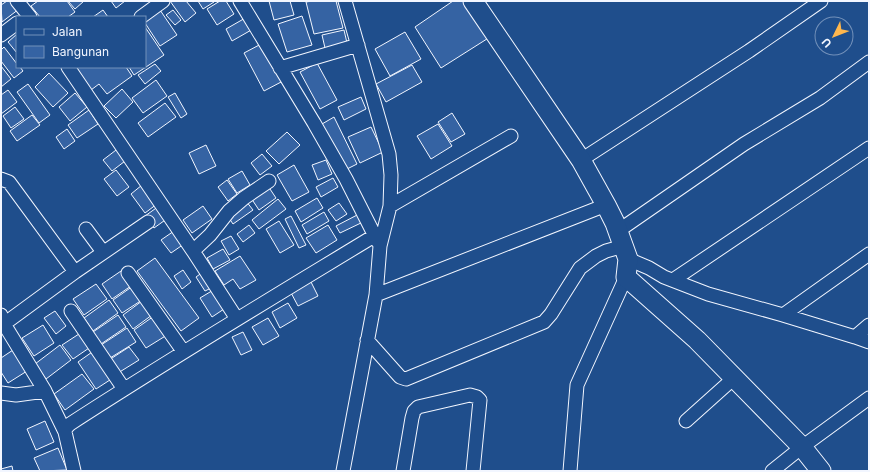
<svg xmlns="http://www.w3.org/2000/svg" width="870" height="472" viewBox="0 0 870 472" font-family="Inter,sans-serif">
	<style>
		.building { fill: #3563a3; stroke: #f2f6ff }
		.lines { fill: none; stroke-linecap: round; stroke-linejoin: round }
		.street-casing { stroke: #f2f6ff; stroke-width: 15 }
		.secondary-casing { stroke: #f2f6ff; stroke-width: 21 }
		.street { stroke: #1f4e8c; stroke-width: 13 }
		.secondary { stroke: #1f4e8c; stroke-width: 19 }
	</style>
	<rect width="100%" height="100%" fill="#1f4e8c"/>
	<path class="building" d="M7,1H13L19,9L2,22L1,5Z
		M38,1H67L75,12L68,17H40L31,6Z
		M68,1H84L75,9Z
		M111,1H125L116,8Z
		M170,1H186L196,13L185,22Z
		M198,1H213L214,2L203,9Z
		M220,1H226L234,14L217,25L207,9Z
		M269,1H290L294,15L274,20Z
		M312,1H336L343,28L314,34L306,2Z
		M453,1H468L490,37L441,68L415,27Z
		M103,10L108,17H93Z
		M160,10L177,35L160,46L145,23V21Z
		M173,10L181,20L175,25L166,15Z
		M302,16L312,45L287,52L278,24Z
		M247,17L253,29L232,41L226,29Z
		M145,27L164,55L134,75L129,67H145Z
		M344,30L347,43L325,48L322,35Z
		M405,32L421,59L390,76L375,49Z
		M17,34V53L8,42Z
		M263,43L283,81L264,91L244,53Z
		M4,47L17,64V67H20L23,71L14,78L1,61V50Z
		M317,63L337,100L320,109L300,72Z
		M155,64L161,71L145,84L138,75Z
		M412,65L422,82L386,102L376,84Z
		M1,66L11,79L1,87Z
		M75,67H126L132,76L107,94L99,84L91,90Z
		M49,73L68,93L53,107L35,87Z
		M156,80L167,96L143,113L132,98Z
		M28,84L50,115L39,123L17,92Z
		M122,89L133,102L116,118L104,106Z
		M8,90L17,102L1,114V95Z
		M75,93L87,107L70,121L59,107Z
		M175,93L187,114L181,118L168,97Z
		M361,97L366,109L344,120L338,107Z
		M165,103L176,117L148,137L138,123Z
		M15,107L24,119L11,128L3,116Z
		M89,110L98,124L77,138L68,125Z
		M452,113L465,134L451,142L438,122Z
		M32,115L40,125L17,141L10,131Z
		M334,117L357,164L345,170L322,124Z
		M438,124L452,146L431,159L417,136Z
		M371,127L383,152L360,163L348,137Z
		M67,129L75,141L64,149L56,137Z
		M287,132L300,145L279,164L266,151Z
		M206,145L216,166L199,174L189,153Z
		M120,147L129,158L112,171L103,160Z
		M262,154L272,166L260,175L251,163Z
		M326,160L332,174L318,180L312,165Z
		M294,165L309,192L292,201L277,175Z
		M116,170L129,187L117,196L104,179Z
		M242,171L250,185L237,193L228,179Z
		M333,178L338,187L321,197L316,187Z
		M227,180L237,194L228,201L218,187Z
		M142,185L157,204L145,213L131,194Z
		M268,186L276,198L259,210L251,198Z
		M317,198L323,208L301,222L295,211Z
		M278,199L286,209L259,229L252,220Z
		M246,201L253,210L233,224L227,215Z
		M339,203L347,214L336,221L328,210Z
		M159,206L168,218L154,228L145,216Z
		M203,206L212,219L192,233L183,220Z
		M324,212L329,221L307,234L302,225Z
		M359,214L363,222L340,233L336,226Z
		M291,216L306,245L299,248L285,219Z
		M279,221L294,245L280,253L266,229Z
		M249,225L255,233L243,242L237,234Z
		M328,225L337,240L316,253L306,238Z
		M174,231L184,244L171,253L161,240Z
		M231,236L239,249L229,255L221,241Z
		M223,249L230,260L213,269L207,258Z
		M240,256L256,280L240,289L233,279L224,285L215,271Z
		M155,258L199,318L181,331L137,271Z
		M183,270L191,282L182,289L174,276Z
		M121,271L131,286L112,299L102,284Z
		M203,272L213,287L205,291L196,277Z
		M309,278L318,296L298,306L289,289Z
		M96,284L107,299L84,315L73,299Z
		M133,286L142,300L122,313L113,300Z
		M215,289L227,307L212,317L200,298Z
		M109,300L118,313L93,331L84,318Z
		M142,301L152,315L133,329L123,315Z
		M288,303L297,318L280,328L272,312Z
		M55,311L66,326L56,334L44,318Z
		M118,315L126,327L101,344L93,332Z
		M154,316L167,335L146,348L134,330Z
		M268,318L279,336L263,345L252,327Z
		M43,325L54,343L34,356L22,338Z
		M127,328L136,342L110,358L101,345Z
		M82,332L92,346L73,359L62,345Z
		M243,332L252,350L241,355L232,337Z
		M60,345L71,360L46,379L35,364Z
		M129,347L139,360L118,373L109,360Z
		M13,350L27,371L8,383L1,372V358Z
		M95,350L113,378L96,389L78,362Z
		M82,374L94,389L65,410L54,394Z
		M45,421L54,442L36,450L27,429Z
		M58,448L67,470L40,471L34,458Z
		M12,466L13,471H1V469Z"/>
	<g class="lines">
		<g class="street-casing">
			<path id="street" d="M17,1L30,17
				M240,1L314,123L346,179L378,242
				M141,17L163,1
				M1,35L17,23
				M68,67L193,251L237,319
				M280,68L358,45
				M581,160L749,51L821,1
				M1,179L9,182L75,272
				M390,206L511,136
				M86,229L103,252
				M618,231L744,144L820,98L869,62
				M193,251L210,235L229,211L244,198L269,181
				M628,259L649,268L664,277L708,294L783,315L855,337L869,342
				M128,273L183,351
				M673,280L869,148
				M376,295L606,205
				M71,311L124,389
				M1,315L4,324L75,272L148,222
				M783,315L869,254
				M4,324L45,391L65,432L74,471
				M855,337L869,325
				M367,340L400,377L406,379L544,322L551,314L580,268L596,256L606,251L624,246
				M1,393L16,395L45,391
				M686,421L734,378
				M65,432L66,428L70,424C170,359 272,298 374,236
				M343,471L376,295L380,246L390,206L391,175L389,154L345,1
				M403,471L412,418L414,411L418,407L470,395L477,397L480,400L473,471
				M570,471L577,385L626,277
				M772,471L802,447L869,398"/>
		</g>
		<g class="secondary-casing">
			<path id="secondary" d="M473,1L581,160L606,205L615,223L628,259L626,277L697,340L802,447L821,471"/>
		</g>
		<use href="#street" class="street"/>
		<use href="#secondary" class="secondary"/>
	</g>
	<rect width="870" height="472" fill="none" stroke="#f2f6ff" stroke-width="4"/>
	<rect x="16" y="16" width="130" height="52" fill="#1f4e8c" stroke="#7391ba"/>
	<rect x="24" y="29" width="20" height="6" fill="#1f4e8c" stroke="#7391ba"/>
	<text x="52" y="36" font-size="12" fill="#f2f6ff">Jalan</text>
	<rect x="24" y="46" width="20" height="12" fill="#3563a3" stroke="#7391ba"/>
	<text x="52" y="56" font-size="12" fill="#f2f6ff">Bangunan</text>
	<g transform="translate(834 36) rotate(227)"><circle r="19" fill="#1f4e8c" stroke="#7391ba"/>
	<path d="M0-3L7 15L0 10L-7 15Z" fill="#ffb74d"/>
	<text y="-6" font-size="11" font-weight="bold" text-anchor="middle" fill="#f2f6ff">U</text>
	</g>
</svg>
